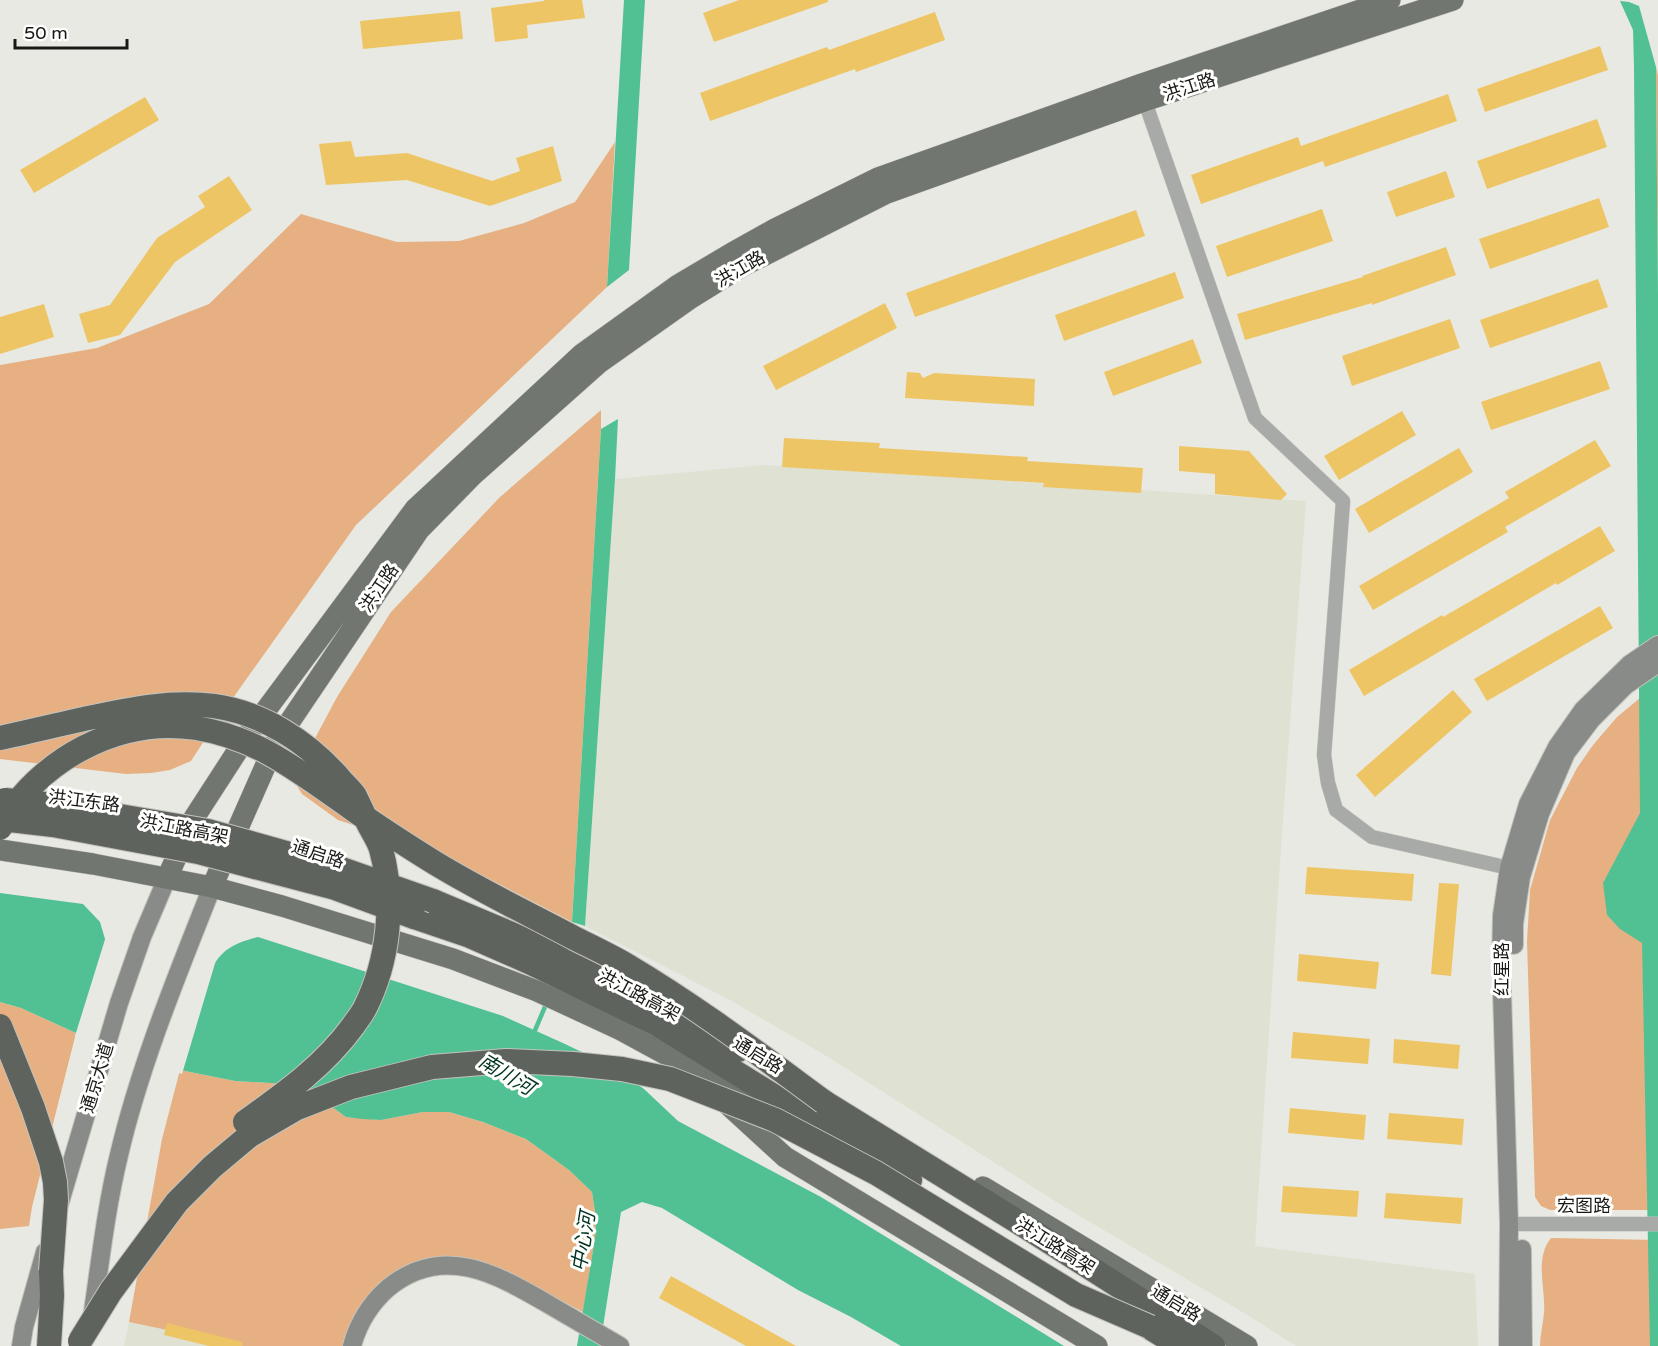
<svg xmlns="http://www.w3.org/2000/svg" width="1658" height="1346" viewBox="0 0 1658 1346" font-family="'Varela Round','Noto Sans SC',sans-serif">
	<style>
		.built { fill: #dfe1d2 }
		.green { fill: #e7b083 }
		.water { fill: #51c193 }
		.pier { fill: #e8e9e2 }
		.lines { fill: none; stroke-linecap: round; stroke-linejoin: round }
		.stream { stroke: #51c193; stroke-width: 4.5 }
		.building { fill: #eec565 }
		.street-casing { stroke: #c3c3bd; stroke-width: 15 }
		.secondary-casing { stroke: #c3c3bd; stroke-width: 20 }
		.primary-casing { stroke: #c3c3bd; stroke-width: 22 }
		.highway-casing { stroke: #c3c3bd; stroke-width: 26 }
		.street { stroke: #a8aaa7; stroke-width: 14 }
		.secondary { stroke: #898b88; stroke-width: 18 }
		.primary { stroke: #727671; stroke-width: 21 }
		.highway { stroke: #5f635e; stroke-width: 24 }
		.highway-bridge-casing { stroke: #c3c3bd; stroke-width: 26; stroke-linecap: butt }
		.highway-bridge { stroke: #5f635e; stroke-width: 24 }
		.labels { text-anchor: middle; dominant-baseline: central; stroke-width: 6; stroke-linejoin: round; paint-order: stroke }
		.street-label { font-size: 18px; fill: #181816; stroke: #fffffe }
		.water-label { font-size: 20px; font-style: italic; fill: #003321; stroke: #fffffe }
	</style>
	<rect width="100%" height="100%" fill="#e8e9e2"/>
	<path class="built" d="M764,465L1306,501L1281,848L1255,1246L1475,1274L1478,1346H1296L1249,1316L1058,1203L828,1057L730,1000L585,926L615,479Z
		M129,1322L243,1346H124Z"/>
	<path class="green" d="M1656,67L1658,76V297Z
		M615,142L607,287L356,525L223,712L191,761L170,770L151,773L126,774L0,759V365L97,348L209,304L301,214L397,242L459,241L524,223L575,202Z
		M601,410V429L572,922L439,853L338,820L302,794L297,786L296,774L337,697L391,612L500,497Z
		M1658,687V1210H1550L1541,1206L1535,1197L1527,941L1530,890L1550,820L1577,768L1593,745L1617,717L1640,698Z
		M0,1002L21,1008L76,1033L32,1207L29,1226L0,1229Z
		M180,1070L235,1081L286,1084L314,1094L346,1117L381,1120L423,1112H449L483,1122L526,1139L569,1170L592,1192L596,1218L595,1238L583,1312L521,1280L418,1264L348,1346H243L129,1322L162,1139Z
		M1551,1238L1658,1240V1346H1540C1540,1335 1543,1324 1544,1313C1546,1289 1534,1259 1551,1238Z"/>
	<path class="water" d="M624,0H645L629,270L607,287Z
		M1620,1L1629,2L1639,6L1656,67L1658,297V1346H1650L1642,943L1620,929L1607,915L1603,883L1640,813L1634,67L1633,30Z
		M618,419L615,479L585,926L572,922L601,429Z
		M0,893L83,904L100,922L105,939L211,970C222,948 236,943 258,937L503,1016L565,1044L615,1068L644,1089L678,1121L821,1197L1064,1346H901L851,1317L798,1290L662,1208L642,1202L621,1212L600,1346H577L595,1238L596,1218L592,1192L569,1170L526,1139L483,1122L449,1112H423L381,1120L362,1119L346,1117L314,1094L286,1084L235,1081L180,1070L76,1033L21,1008L0,1002Z"/>
	<path class="pier" d="M107,933L108,936L210,967L214,959L216,960L182,1074L75,1036Z"/>
	<g class="lines">
		<path class="stream" d="M533,1035L547,1002"/>
	</g>
	<path class="building" d="M544,0H582L585,18L527,25L528,38L495,42L491,8L544,1Z
		M739,0H828V2L714,42L703,13Z
		M460,11L463,39L363,49L360,21Z
		M935,12L945,40L856,72L855,69L710,121L700,93L827,47L829,50Z
		M1600,46L1608,70L1485,112L1477,89Z
		M1448,94L1457,121L1325,167L1323,161L1201,204L1191,175L1298,137L1301,146Z
		M145,97L159,120L34,193L20,170Z
		M1597,119L1607,147L1487,189L1477,161Z
		M351,141L355,157L407,153L492,181L520,171L516,158L553,146L562,181L490,206L407,180L326,185L319,144Z
		M1446,171L1455,197L1396,217L1387,192Z
		M229,176L252,210L175,262L120,335L88,343L79,314L110,305L157,238L205,207L198,196Z
		M1599,198L1609,227L1490,269L1479,239Z
		M1322,209L1333,241L1227,277L1216,246Z
		M1136,210L1145,236L915,317L906,293Z
		M1446,247L1456,275L1372,305V303L1245,340L1237,314L1363,277L1362,276Z
		M1175,272L1184,298L1064,341L1055,315Z
		M1598,279L1608,307L1490,348L1480,320Z
		M885,303L897,328L776,390L763,366Z
		M44,304L54,337L0,354V317Z
		M1450,319L1460,348L1352,386L1342,356Z
		M1193,339L1202,363L1113,396L1104,372Z
		M1600,361L1610,389L1491,430L1481,402Z
		M907,372L920,373L923,378L934,373L1035,379L1034,406L905,398Z
		M1402,411L1416,435L1339,480L1324,456Z
		M784,438L880,443L879,448L1028,457L1027,461L1143,468L1141,493L1043,487L1044,483L782,467Z
		M1595,440L1611,466L1505,527L1508,532L1373,610L1359,586L1509,498L1505,492Z
		M1179,446L1249,451L1287,494L1281,500L1215,494V474L1179,471Z
		M1459,448L1473,472L1369,533L1355,509Z
		M1600,526L1615,551L1557,585L1556,583L1364,696L1349,670L1442,615L1443,617Z
		M1600,606L1613,628L1487,701L1474,679Z
		M1453,690L1472,712L1375,797L1356,775Z
		M1307,867L1414,874L1412,901L1305,894Z
		M1439,883L1459,884L1451,976L1431,974Z
		M1299,954L1379,962L1376,989L1297,981Z
		M1293,1032L1370,1039L1368,1064L1291,1058Z
		M1394,1039L1460,1045L1458,1069L1393,1063Z
		M1290,1108L1366,1115L1364,1140L1288,1133Z
		M1389,1113L1464,1119L1462,1145L1387,1139Z
		M1283,1186L1359,1191L1357,1217L1281,1212Z
		M1386,1193L1463,1198L1461,1224L1384,1218Z
		M671,1276L796,1346H746L659,1298Z
		M167,1323L242,1342V1346H209L164,1335Z"/>
	<g class="lines">
		<g class="street-casing">
			<path id="street" d="M1142,93L1255,418L1343,501L1324,755L1328,783L1336,810L1372,837L1509,868
				M1509,1224H1658"/>
		</g>
		<g class="secondary-casing">
			<path id="secondary" d="M1514,945V924L1521,877L1540,814L1566,753L1591,720L1626,685L1658,663
				M60,1202L119,1003L142,937L167,878
				M1522,1249L1523,1346
				M92,1318C100,1264 106,1208 119,1155C140,1065 178,973 212,887
				M21,1346L24,1327L45,1252
				M352,1346C358,1324 371,1303 388,1288C443,1243 496,1274 548,1304C572,1318 596,1332 620,1346
				M1508,1346L1509,1224L1501,959L1502,915L1509,868L1528,804L1557,747L1583,710L1630,664L1658,645"/>
		</g>
		<g class="primary-casing">
			<path id="primary" d="M0,850L93,864L212,887L282,906L453,959L537,991L621,1030L757,1104
				M167,878L194,818L249,733L415,509L582,354L678,285L732,253L775,229L878,178L1139,85L1390,0
				M212,887L276,742L419,530L473,475L599,363L691,298L741,267L887,193L1144,101L1453,0
				M726,1103L785,1157L1097,1346
				M983,1187L1247,1346"/>
		</g>
		<g class="highway-casing">
			<path id="highway" d="M433,901L533,943L622,984L738,1050
				M414,917L470,936L529,962L657,1024L910,1180
				M806,1091L1015,1220L1213,1346
				M1131,1316L1180,1346
				M49,1346L52,1296L51,1271"/>
		</g>
		<use href="#street" class="street"/>
		<use href="#secondary" class="secondary"/>
		<use href="#primary" class="primary"/>
		<use href="#highway" class="highway"/>
		<g class="highway-bridge-casing">
			<path id="highway-bridge" d="M0,738C28,732 56,725 84,719C126,710 170,700 214,706C263,713 308,742 340,779C345,785 351,790 355,796C359,804 363,813 367,821C371,830 378,839 381,849C395,901 389,960 365,1008C362,1014 357,1020 353,1026C324,1066 284,1094 245,1122
				M5,800L55,805L208,831L336,867L433,901
				M0,819L53,825L198,852L335,888L414,917
				M0,828C38,760 118,716 196,728C259,738 299,772 350,807C378,827 406,845 435,863C481,891 529,914 576,939C594,948 611,956 628,966C697,1007 760,1055 824,1102
				M0,1026L33,1108L51,1162L55,1182L56,1200L51,1271
				M80,1341L111,1291L177,1202L212,1167L249,1136L297,1108L351,1087L432,1067L506,1061L573,1064L622,1069L670,1079L775,1120L876,1173L1076,1295L1150,1327"/>
		</g>
		<use href="#highway-bridge" class="highway-bridge"/>
	</g>
	<g class="labels">
		<g class="street-label">
			<text transform="translate(1189 87) rotate(-18)">洪江路</text>
			<text transform="translate(740 269) rotate(-30)">洪江路</text>
			<text transform="translate(379 588) rotate(-56)">洪江路</text>
			<text transform="translate(84 801) rotate(7)">洪江东路</text>
			<text transform="translate(184 829) rotate(11)">洪江路高架</text>
			<text transform="translate(318 854) rotate(18)">通启路</text>
			<text transform="translate(1502 969) rotate(-90)">红星路</text>
			<text transform="translate(639 995) rotate(28)">洪江路高架</text>
			<text transform="translate(758 1055) rotate(31)">通启路</text>
			<text transform="translate(97 1078) rotate(-73)">通京大道</text>
			<text x="1584" y="1206">宏图路</text>
			<text transform="translate(1055 1246) rotate(32)">洪江路高架</text>
			<text transform="translate(1176 1303) rotate(31)">通启路</text>
		</g>
		<g class="water-label">
			<text transform="translate(506 1075) rotate(31)">南川河</text>
			<text transform="translate(584 1242) rotate(-81)">中心河</text>
		</g>
	</g>
	<path d="M15 39v9h112v-9" fill="none" stroke="#181816" stroke-width="3"/>
	<text x="24" y="39" font-size="18" fill="#181816" stroke="#fffffe" stroke-width="4.5" paint-order="stroke">50 m</text>
</svg>
